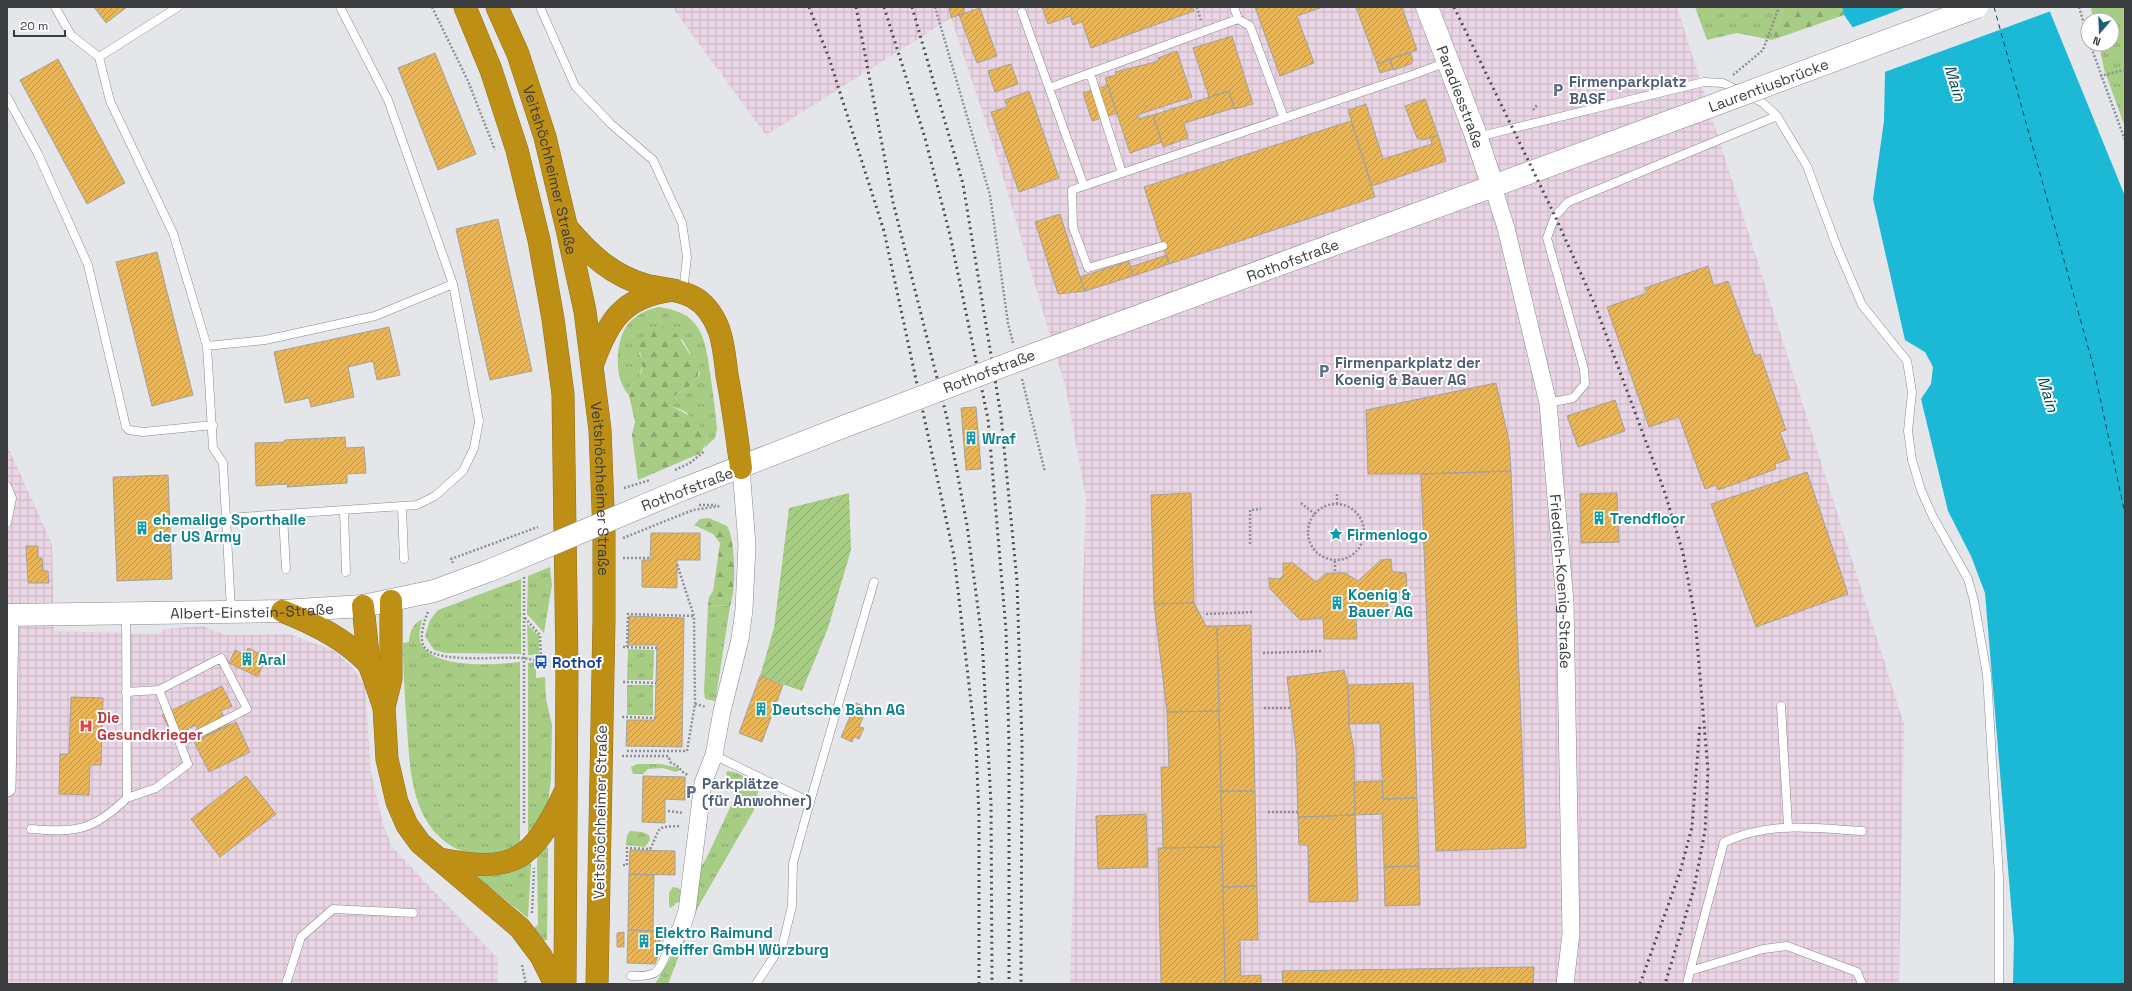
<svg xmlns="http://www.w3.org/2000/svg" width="2132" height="991" viewBox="0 0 2132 991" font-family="'Space Grotesk',sans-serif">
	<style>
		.industrial { fill: url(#industrial-grid) }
		.grass { fill: url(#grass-tufts) }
		.forest { fill: url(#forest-firs) }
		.garden { fill: url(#garden-furrows) }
		.water { fill: #1cb9d7 }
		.pier { fill: #e4e6ea }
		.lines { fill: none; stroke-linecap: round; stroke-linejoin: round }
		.ferry { stroke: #064652; stroke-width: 1; stroke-dasharray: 5 4; stroke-linecap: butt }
		.building { fill: url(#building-hatch); stroke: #a4a29e }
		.lane-casing { stroke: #888a8e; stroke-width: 9 }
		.street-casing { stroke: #888a8e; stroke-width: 18 }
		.secondary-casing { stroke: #888a8e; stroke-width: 23 }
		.highway-casing { stroke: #907223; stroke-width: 23 }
		.path { stroke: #8e9092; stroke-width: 2.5; stroke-dasharray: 2 2; stroke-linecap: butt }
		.lane { stroke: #fff; stroke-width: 8 }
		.street { stroke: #fff; stroke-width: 17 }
		.secondary { stroke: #fff; stroke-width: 22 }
		.highway { stroke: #be8f15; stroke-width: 22 }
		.rail { stroke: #4d4f50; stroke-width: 3; stroke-dasharray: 2 4; stroke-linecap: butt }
		.secondary-bridge-casing { stroke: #888a8e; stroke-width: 23; stroke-linecap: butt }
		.secondary-bridge { stroke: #fff; stroke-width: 22 }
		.labels { text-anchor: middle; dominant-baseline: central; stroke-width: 4; stroke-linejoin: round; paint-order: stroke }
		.service-label { font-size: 15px; font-weight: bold; fill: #4e5e75; stroke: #fff; text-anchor: start }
		.street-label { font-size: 15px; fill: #3c3d3e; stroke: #fff }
		.culture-label { font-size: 15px; font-weight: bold; fill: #0d838f; stroke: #fff; text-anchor: start }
		.transit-label { font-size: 15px; font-weight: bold; fill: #164399; stroke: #fff; text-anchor: start }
		.health-label { font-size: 15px; font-weight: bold; fill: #be3a42; stroke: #fff; text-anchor: start }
		.water-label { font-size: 16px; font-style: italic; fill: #064652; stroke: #fff }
	</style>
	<defs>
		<pattern id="industrial-grid" width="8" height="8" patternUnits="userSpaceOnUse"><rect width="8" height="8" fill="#e9d5e4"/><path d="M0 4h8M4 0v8" fill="none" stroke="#c9b8c5"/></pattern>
		<pattern id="grass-tufts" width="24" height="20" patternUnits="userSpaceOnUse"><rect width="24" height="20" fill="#a7cc84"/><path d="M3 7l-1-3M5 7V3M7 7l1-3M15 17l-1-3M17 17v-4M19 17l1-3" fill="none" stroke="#89a76d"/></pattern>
		<pattern id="forest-firs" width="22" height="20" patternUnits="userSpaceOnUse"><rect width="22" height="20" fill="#a7cc84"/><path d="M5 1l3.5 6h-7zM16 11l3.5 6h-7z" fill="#89a76d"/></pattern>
		<pattern id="garden-furrows" width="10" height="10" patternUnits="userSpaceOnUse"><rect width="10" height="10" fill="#a7cc84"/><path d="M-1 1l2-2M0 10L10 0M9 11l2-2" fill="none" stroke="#89a76d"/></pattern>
		<pattern id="building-hatch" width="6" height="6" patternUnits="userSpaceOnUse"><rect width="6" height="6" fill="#e9b559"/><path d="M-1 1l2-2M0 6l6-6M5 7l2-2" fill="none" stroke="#be944b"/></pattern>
	</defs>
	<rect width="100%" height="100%" fill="#e4e6ea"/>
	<path class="industrial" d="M672,7H1677L1904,724L1899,984H1070L1086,498L1066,389L995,150L951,18L766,135Z
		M7,445L52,544L54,631L157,634L165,629L203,626L214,631L227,635L289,634L335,651L352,667L365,686L371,772L383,824L392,847L498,959V984H7Z"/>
	<path class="grass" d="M1695,7H1784L1772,40L1737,33L1707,40Z
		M2091,7H2125V127L2104,69L2099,44H2112V20H2093Z
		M658,307C700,312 705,335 710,373C713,391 715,410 717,428L715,438L704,448L707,439L686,412L672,406V397C684,390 693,387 700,373C695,360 688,351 682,339L639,353L643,362L639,379L631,385L629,395C614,380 615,344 626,327C633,316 646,310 658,307Z
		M550,567L552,585L544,633L527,614L528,576Z
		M521,579V654L446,653L434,650L425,636L430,620L438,610Z
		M708,605L730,606L716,697L715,701L705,699L704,691Z
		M422,619C421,625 418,635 420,641C430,670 495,665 520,662V845C501,856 480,859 459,850C412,828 410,773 407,728C405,699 403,671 403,643L409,642C410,631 412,625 422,619Z
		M527,624L539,636V655H528Z
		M628,649L654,650L653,680H627Z
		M536,662V678L545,677L546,699L552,725L551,779L548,804L528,838V663Z
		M627,685H653V715H627Z
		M637,764H661L679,768V770L676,772L663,768L648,769L643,774H633L631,767Z
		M727,771C740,772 750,779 759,787L754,810L698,907L668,984H655L680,942L697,873L706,859L734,799L735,786L733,781L726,774Z
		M630,831L642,832L649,835L650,840L645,847L626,845L627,835Z
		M545,846L548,848L547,940L543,941L534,928L538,925L537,853Z
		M529,859L531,864L528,918L493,890L471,876L472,872Z
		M673,887L678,888L682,891L680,902L676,903L671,908L669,906V893Z"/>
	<path class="forest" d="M1784,7H1842L1844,15L1772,40Z
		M658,325C678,330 679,338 689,353C691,357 696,361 699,365C700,385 686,388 672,397V406C691,418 698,416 707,440L701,453L638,480L632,435L635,422L629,395L631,385C650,371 639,359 639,340Z
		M709,518L727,526C736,540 736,590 730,606L708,605L709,597L713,591L720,543L713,534L694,525L700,519Z"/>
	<path class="garden" d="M849,493L851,550L828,628L802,691L760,676L774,628L789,508Z"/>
	<path class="water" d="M1842,7H2048L2125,196V984H2013L2014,940L1985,593L1971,556L1948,511L1921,399L1931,384L1933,367L1925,352L1905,340L1873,199L1884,121L1885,73L1844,15Z"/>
	<path class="pier" d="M1907,7H2050L2051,11L1882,73L1851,28Z"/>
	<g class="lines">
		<path class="ferry" d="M1994,7L2093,365L2125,514"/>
	</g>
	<path class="building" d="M94,7H127L106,23Z
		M949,7H964V13L951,18Z
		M1042,7H1193L1194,11L1091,48L1082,22L1073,25L1070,16L1048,24Z
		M1255,7H1323L1297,16L1314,63L1280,76Z
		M1356,7H1402L1417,50L1377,64Z
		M980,8L997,56L977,63L959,15Z
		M1232,36L1253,104L1234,109L1229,91L1209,97L1193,48Z
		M1177,51L1192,97L1137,115L1139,119L1153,115L1162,142L1130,153L1105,78L1116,75L1115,72L1159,61L1158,58Z
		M1410,52L1413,60L1411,64L1393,70L1390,59Z
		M435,53L476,154L438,170L398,68Z
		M58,59L125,183L87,204L20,80Z
		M1390,59L1393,69L1380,73L1377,64Z
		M1011,64L1018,84L995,92L988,71Z
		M1108,85L1117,113L1092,121L1083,93Z
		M1029,91L1059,178L1019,192L991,112L1007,107L1005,100Z
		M1229,91L1234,108L1184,123L1188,138L1163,147L1153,115Z
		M1425,99L1438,135L1423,140L1417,138L1405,106Z
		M1366,104L1383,159L1432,144L1430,138L1438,135L1446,161L1372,186L1348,110Z
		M1351,121L1375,197L1169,264L1144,187Z
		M1060,214L1080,277L1085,291L1058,294L1035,222Z
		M498,219L532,371L490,380L456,229Z
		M157,252L193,395L152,406L116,262Z
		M1167,255L1169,264L1133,276L1130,267Z
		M1129,261L1133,276L1085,291L1080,277Z
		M1708,266L1714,286L1728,281L1755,356L1760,354L1786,430L1780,432L1790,459L1775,464L1776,469L1718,490L1716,485L1705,489L1679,417L1649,427L1607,307L1647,293L1645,288Z
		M389,327L400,375L377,380L373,361L348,367L354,397L311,407L309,398L285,403L274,352Z
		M1496,383L1509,441L1511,471L1421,474H1368L1366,410Z
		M1615,400L1625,431L1578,447L1567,416Z
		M976,407L981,469L966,470L961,408Z
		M345,437L346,448L364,447L366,473L347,474V483L287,487L288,484L256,486L255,443L284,442L285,440Z
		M1511,471L1526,848L1436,851L1421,474Z
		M1807,472L1848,594L1756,627L1711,504Z
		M168,475L172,579L117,581L113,477Z
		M1191,493L1194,603L1154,604L1151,495Z
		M1617,493L1619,542L1581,543L1580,494Z
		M651,533H700V560H677V588L642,587V560H650Z
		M26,546H38V558H42L43,571H48L49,583H28Z
		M1391,559L1392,570L1394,572L1406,573L1407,585L1378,616H1356L1357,639H1324L1323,618L1300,620L1270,589L1269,578L1279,579L1283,576V563H1293L1316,582L1325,574L1335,573H1345L1358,581L1381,560Z
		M1194,603L1206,626H1217L1219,711L1167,712L1154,604Z
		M629,616L684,618L682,747L626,746L627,720H655L656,683L657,645H628Z
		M1251,625L1255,791H1221L1217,626Z
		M248,648L264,656L260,663L263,664L258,677L229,663L235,650L245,655Z
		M1344,670L1348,685L1349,724L1354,749L1355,815L1298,817L1296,749L1287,677Z
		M760,676L783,685L762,742L739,733Z
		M1413,683L1417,798L1383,799L1380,723L1349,724L1348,685Z
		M222,686L232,706L221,711L229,725L202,738L196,725L173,736L162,715Z
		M71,697L103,698L101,765H90L89,795L59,794L60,754H69Z
		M856,703L867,708L859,727L864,728L859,739L854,737L852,742L841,737Z
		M1219,711L1222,847L1163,848L1161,767H1169L1167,712Z
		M236,722L250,752L209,772L194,742Z
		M246,776L276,814L220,857L191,819Z
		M643,776L685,777V800L665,799V823L642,822Z
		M1382,781L1383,799L1417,798L1419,866L1384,867L1382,814L1355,815L1354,782Z
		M1221,791H1255L1257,886L1223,887Z
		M1146,814L1148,867L1098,869L1096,816Z
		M1355,815L1358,901L1309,902L1308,845H1299L1298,817Z
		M1222,847L1225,984H1161L1158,848Z
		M630,850L675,851V875L629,874Z
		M1419,866L1420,905L1385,906L1384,867Z
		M629,874L654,875L653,931L628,930Z
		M1257,886L1258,940H1240L1241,976L1261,975V984H1225L1223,887Z
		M628,930L660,931V950L655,964L627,963Z
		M624,932V947H617V933Z
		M1534,967L1533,984H1283L1282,971Z"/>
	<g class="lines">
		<g class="lane-casing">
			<path id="lane" d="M55,7L71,35L99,57
				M178,7L99,57L110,101L173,233L207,346L213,448L223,463L231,610
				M540,7L575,86L611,124L653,160L682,223L687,257L683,292
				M1234,7L1238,19L1250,26L1284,118
				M1022,12L1084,186
				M1090,73L1122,173
				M1049,88L1238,19
				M7,97L38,154L88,265L126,427L129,430L143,432L213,425
				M1477,137L1704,82L1723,83L1763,103L1777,116L1807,166L1837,247L1862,305L1907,361L1912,392L1908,431L1912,460L1921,490L1933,517L1968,579L1974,601L1987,675L1999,878V984
				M1163,246L1088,268L1073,227L1072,190L1415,74L1447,62
				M207,346L265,340L375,316L453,284
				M1548,403L1573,398L1585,384L1584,369L1547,238L1555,216L1568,202L1777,116
				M7,486L12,498L7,523
				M402,507L404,559
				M344,511L346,572
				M283,515L286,569
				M226,518L417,505L435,496L463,471L474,448L479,421L453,284L388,100L340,7
				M159,690L221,658L247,709L180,743
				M126,692L159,690L188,764L156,788L127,798
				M1781,706L1788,826
				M714,755L810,802L793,863L792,906L783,943L756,984
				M810,802L874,582
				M31,829C77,833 94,830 127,798L126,614
				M1690,971L1724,842C1773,821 1810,828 1862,831
				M631,976C663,977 657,970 671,945
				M286,984L301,937L333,909L413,913
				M1687,984L1690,971L1763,949L1787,946L1857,972L1862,984"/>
		</g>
		<g class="street-casing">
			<g id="street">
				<path id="s1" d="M1493,187L1506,228L1548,403L1565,603L1571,934L1565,984"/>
				<path d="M7,788L10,615"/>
				<path d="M671,945L681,929L687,911L703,783L714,755L722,711L740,639L744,610L747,545L741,468"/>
			</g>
		</g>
		<g class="secondary-casing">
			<g id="secondary">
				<path id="s2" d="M1427,7L1474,130L1493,187"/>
				<path id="s3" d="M1024,358L1698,111"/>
				<path d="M681,490L848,425"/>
				<path id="s4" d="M7,615L282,611L363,606L434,591L491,570"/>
			</g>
		</g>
		<g class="highway-casing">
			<g id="highway">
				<path d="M465,7L491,70L517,150L539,240L553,319L563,394L567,666L565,984"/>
				<path id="s5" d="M497,7L518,54L545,137L567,229L585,311L600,430L604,534V620L597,984"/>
				<path d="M568,229C590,255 613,276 646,285C661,289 679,289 693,297C706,304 714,317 719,330C724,344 725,360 727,375C733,406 737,437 741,468"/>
				<path d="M593,363C608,322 622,298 668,291"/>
				<path d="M391,601V679L384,707L387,759L397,802L407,825L420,843L520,928L541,956L555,984"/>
				<path d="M363,606L369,664L384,707"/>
				<path d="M282,611C315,624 345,639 369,664"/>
				<path d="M440,859C515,874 533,860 565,792"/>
			</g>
		</g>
		<path class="path" d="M432,7L468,81L495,150
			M935,7L990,195L1008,323L1013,343
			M1197,7L1201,21
			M2079,7L2088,37
			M2090,44L2125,140
			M1733,75L1763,50L1779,7
			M2100,76L2125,70
			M1533,110L1537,105
			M1022,379L1045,472
			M675,470L690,463L705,451
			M624,488L650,480
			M1337,494V504
			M1301,503L1315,514
			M1308 532a28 28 0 1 1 56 0a28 28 0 1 1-56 0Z
			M699,505H716
			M623,538L693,510L720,506
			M1250,544V510L1261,509
			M623,558H651
			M1335,561V573
			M453,563L451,559L538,527
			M524,577V824
			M428,612C424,621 418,640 425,648C440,664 501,656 523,658C529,659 535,660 541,662L540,635L524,617
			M1206,614L1253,612
			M623,647L657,648
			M627,647L628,614L694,616
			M1263,653L1322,651
			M623,682L656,683
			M695,704L706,707
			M1264,708H1291
			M622,717L655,718
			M627,751H687L695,704L694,616L677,564
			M622,756H668L671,763C681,766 680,773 689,775
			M668,811L683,813
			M1268,812H1298
			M623,865H627V848L650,849C662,827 653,827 681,826
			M532,913L534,868
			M522,965L526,984"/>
		<use href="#lane" class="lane"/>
		<use href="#street" class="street"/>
		<use href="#secondary" class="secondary"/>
		<use href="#highway" class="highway"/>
		<path class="rail" d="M809,7L829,58L884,231L954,556L976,745L979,816V984
			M856,7L893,202L947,418L967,525L982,639L991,803L992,984
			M884,7L925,138L950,235L988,419L1006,630L1009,744V984
			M912,7L963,184L1001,416L1017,581L1022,743L1021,984
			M1454,7L1555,216L1595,305L1664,490L1683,553L1695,617L1708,771L1705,831L1694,888L1665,984
			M1640,984L1680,872L1692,827L1700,723"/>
		<g class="secondary-bridge-casing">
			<g id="secondary-bridge">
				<path id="s6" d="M1698,111L1977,7"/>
				<path d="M848,425L1024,358"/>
				<path d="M491,570L681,490"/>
			</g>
		</g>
		<use href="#secondary-bridge" class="secondary-bridge"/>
	</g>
	<defs>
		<g id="parking-bare" transform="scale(1.08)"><path d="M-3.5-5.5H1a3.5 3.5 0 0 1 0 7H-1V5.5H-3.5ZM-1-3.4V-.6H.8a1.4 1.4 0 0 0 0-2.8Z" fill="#5c6f8a" stroke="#fff" stroke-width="2.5" paint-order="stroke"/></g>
		<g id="building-bare" transform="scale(1.08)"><path d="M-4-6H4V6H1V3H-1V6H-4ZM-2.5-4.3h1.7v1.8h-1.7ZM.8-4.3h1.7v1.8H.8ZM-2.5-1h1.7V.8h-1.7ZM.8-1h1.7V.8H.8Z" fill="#0f9aa8" stroke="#fff" stroke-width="2.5" paint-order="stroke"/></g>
		<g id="sight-bare" transform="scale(1.08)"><path d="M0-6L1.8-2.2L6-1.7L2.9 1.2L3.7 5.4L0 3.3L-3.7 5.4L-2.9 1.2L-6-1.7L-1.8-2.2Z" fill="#0f9aa8" stroke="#fff" stroke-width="2.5" paint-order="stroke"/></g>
		<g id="bus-bare" transform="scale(1.08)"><path d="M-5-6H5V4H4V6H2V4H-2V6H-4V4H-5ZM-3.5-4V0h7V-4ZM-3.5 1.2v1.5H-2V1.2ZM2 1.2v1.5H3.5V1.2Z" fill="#1a4fb4" stroke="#fff" stroke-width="2.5" paint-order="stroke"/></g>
		<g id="hospital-bare" transform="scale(1.08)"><path d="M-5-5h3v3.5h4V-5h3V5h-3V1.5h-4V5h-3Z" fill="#e0444e" stroke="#fff" stroke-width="2.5" paint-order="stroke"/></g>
	</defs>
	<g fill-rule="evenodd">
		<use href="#parking-bare" x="1558" y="90"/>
		<use href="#parking-bare" x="1324" y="371"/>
		<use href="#building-bare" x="971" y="438"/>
		<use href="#building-bare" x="1599" y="518"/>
		<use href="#building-bare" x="142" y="528"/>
		<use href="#sight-bare" x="1336" y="534"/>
		<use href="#building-bare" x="1337" y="603"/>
		<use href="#building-bare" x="247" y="659"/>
		<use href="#bus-bare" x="541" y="662"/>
		<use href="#building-bare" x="761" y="709"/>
		<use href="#hospital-bare" x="86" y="726"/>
		<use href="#parking-bare" x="691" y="792"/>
		<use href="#building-bare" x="644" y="941"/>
	</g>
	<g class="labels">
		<g class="service-label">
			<text x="1569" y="81">Firmenparkplatz<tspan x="1569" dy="17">BASF</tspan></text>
			<text x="1335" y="362">Firmenparkplatz der<tspan x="1335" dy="17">Koenig &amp; Bauer AG</tspan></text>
			<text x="702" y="783">Parkplätze<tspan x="702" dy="17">(für Anwohner)</tspan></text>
		</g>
		<g class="street-label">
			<text stroke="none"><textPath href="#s6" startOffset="75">Laurentiusbrücke</textPath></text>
			<text stroke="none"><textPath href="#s2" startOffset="96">Paradiesstraße</textPath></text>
			<text stroke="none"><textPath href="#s5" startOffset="172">Veitshöchheimer Straße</textPath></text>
			<text stroke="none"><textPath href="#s3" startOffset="286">Rothofstraße</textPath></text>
			<text transform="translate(989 371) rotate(-21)">Rothofstraße</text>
			<text stroke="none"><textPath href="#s5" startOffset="496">Veitshöchheimer Straße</textPath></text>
			<text transform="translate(687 489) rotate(-21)">Rothofstraße</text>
			<text stroke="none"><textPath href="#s1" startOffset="402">Friedrich-Koenig-Straße</textPath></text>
			<text stroke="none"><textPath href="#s4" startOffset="245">Albert-Einstein-Straße</textPath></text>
			<text transform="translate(600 812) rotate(-89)">Veitshöchheimer Straße</text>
		</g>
		<g class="culture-label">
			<text x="982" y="438">Wraf</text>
			<text x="1610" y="518">Trendfloor</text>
			<text x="153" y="519">ehemalige Sporthalle<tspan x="153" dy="17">der US Army</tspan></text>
			<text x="1347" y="534">Firmenlogo</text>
			<text x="1348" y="594">Koenig &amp;<tspan x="1348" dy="17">Bauer AG</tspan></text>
			<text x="258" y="659">Aral</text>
			<text x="772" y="709">Deutsche Bahn AG</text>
			<text x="655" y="932">Elektro Raimund<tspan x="655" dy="17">Pfeiffer GmbH Würzburg</tspan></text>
		</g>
		<g class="transit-label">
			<text x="552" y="662">Rothof</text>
		</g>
		<g class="health-label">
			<text x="97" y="717">Die<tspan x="97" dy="17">Gesundkrieger</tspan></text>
		</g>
		<g class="water-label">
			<text transform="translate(1955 83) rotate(73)">Main</text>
			<text transform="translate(2048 394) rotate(73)">Main</text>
		</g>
	</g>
	<rect width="2132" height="991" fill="none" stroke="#3c3d3e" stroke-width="16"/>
	<g transform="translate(2100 32) rotate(199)"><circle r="19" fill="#ffffff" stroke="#b1b1b2"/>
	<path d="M0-3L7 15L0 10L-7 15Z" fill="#1b5f72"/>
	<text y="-6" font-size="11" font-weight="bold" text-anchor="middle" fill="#3c3d3e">N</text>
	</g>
	<path d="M14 30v6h51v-6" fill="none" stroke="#3c3d3e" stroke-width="2"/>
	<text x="20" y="30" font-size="12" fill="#3c3d3e" stroke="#ffffff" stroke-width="3" paint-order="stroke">20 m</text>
</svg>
